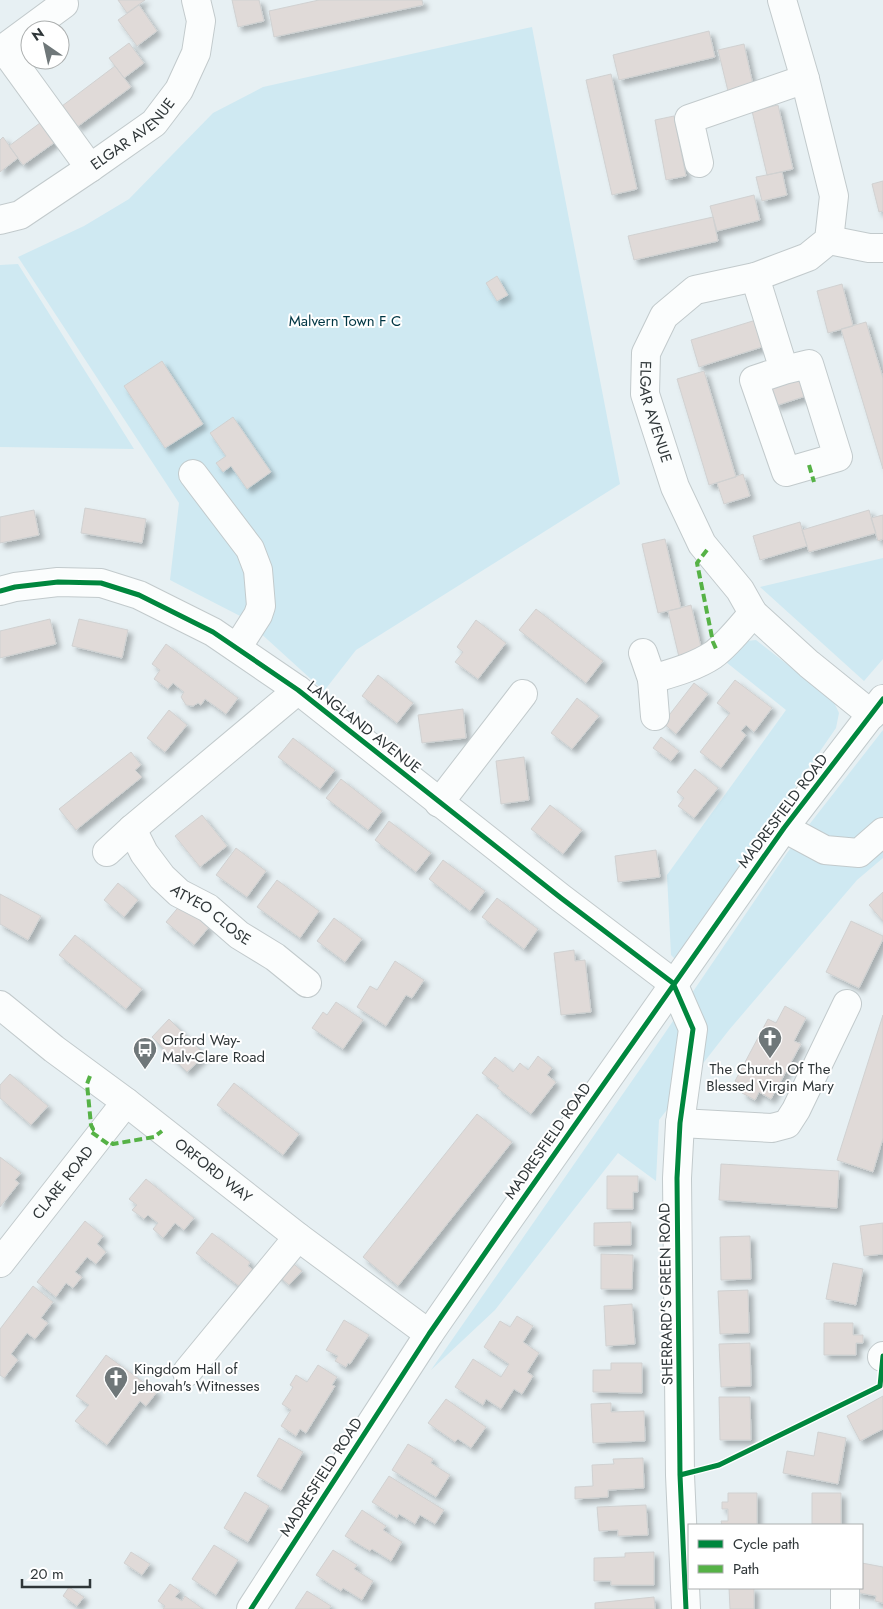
<svg xmlns="http://www.w3.org/2000/svg" width="883" height="1609" viewBox="0 0 883 1609" font-family="Jost,sans-serif">
	<style>
		.green { fill: #cfe9f2 }
		.building { fill: #e0dad8; stroke: #d0d1d1; filter: url(#shadow) }
		.lines { fill: none; stroke-linecap: round; stroke-linejoin: round }
		.minor-casing { stroke: #c2cacc; stroke-width: 30 }
		.minor { stroke: #fbfdfd; stroke-width: 28 }
		.quiet { stroke: #56b246; stroke-width: 4; stroke-dasharray: 8 4; stroke-linecap: butt }
		.cycleway-casing { stroke: #fff; stroke-width: 8 }
		.cycleway { stroke: #00873e; stroke-width: 5 }
		.labels { text-anchor: middle; dominant-baseline: central; stroke-width: 4; stroke-linejoin: round; paint-order: stroke }
		.street-label { font-size: 15px; fill: #2f3638; stroke: #fff }
		.park-label { font-size: 15px; fill: #003644; stroke: #fff }
		.poi-label { font-size: 15px; fill: #2f3638; stroke: #fff; text-anchor: start }
	</style>
	<defs>
		<filter id="shadow"><feDropShadow dx="4.5" dy="4.5" stdDeviation="2.5" flood-color="#0004"/></filter>
	</defs>
	<rect width="100%" height="100%" fill="#e7f0f3"/>
	<path class="green" d="M532,27L620,484L356,650L324,691L244,618L170,580L179,503L18,257L84,226L129,199L213,113L263,87Z
		M18,264L134,449L0,447V265Z
		M883,558V659L864,681L760,587Z
		M756,640L833,700L839,713L836,728L676,960L671,955L667,875L786,710L726,662L747,641Z
		M883,730V858L857,880L729,1030L659,1120L656,1181L618,1153L495,1310L431,1370L652,1052L787,853Z"/>
	<path class="building" d="M118,0H145L127,13Z
		M232,0H259L264,21L238,27Z
		M319,0H422L423,5L274,37L269,11Z
		M139,5L157,31L137,46L118,20Z
		M709,31L715,57L619,80L613,55Z
		M129,43L144,63L124,78L109,58Z
		M744,44L753,85L728,91L718,50Z
		M115,66L131,87L77,127L62,106Z
		M611,74L637,189L612,195L586,80Z
		M778,105L793,169L767,175L752,111Z
		M674,116L686,176L666,180L655,120Z
		M44,120L58,140L23,165L9,146Z
		M3,137L18,158L0,172V140Z
		M782,172L787,195L762,201L756,177Z
		M883,181V211L879,212L872,184Z
		M754,195L760,220L717,231L710,206Z
		M713,217L718,241L634,260L628,236Z
		M497,276L508,295L497,301L486,283Z
		M842,284L853,326L828,333L817,291Z
		M756,320L765,346L699,367L691,340Z
		M866,322L883,378V469L841,329Z
		M162,361L203,424L165,448L124,386Z
		M704,371L736,477L709,485L677,379Z
		M803,377L809,395L775,406L770,387Z
		M233,417L271,472L247,489L231,466L223,472L216,463L226,456L210,433Z
		M743,474L750,496L724,504L717,483Z
		M85,508L146,519L142,543L81,533Z
		M34,510L39,535L0,543V517Z
		M869,510L876,533L809,552L802,530Z
		M883,515V539L878,541L871,518Z
		M800,522L807,546L760,560L753,536Z
		M665,539L681,608L658,613L642,544Z
		M691,605L702,651L679,657L668,611Z
		M536,609L603,661L586,683L519,630Z
		M50,619L56,644L0,658V631Z
		M79,619L128,630L122,658L72,646Z
		M476,620L506,643L478,679L455,662L463,652L457,647Z
		M166,644L238,698L226,714L205,699L201,705L198,703L193,706L186,705L181,697L184,692L173,683L168,689L154,679L160,670L152,664Z
		M378,675L413,703L397,723L362,696Z
		M735,680L772,708L754,732L746,725L741,731L746,735L721,768L700,752L730,713L717,703Z
		M694,683L708,694L676,734L663,723Z
		M577,698L599,716L572,749L551,733Z
		M463,709L466,738L422,743L418,715Z
		M169,710L187,725L165,752L147,738Z
		M661,737L679,751L671,761L653,748Z
		M293,738L335,770L320,789L278,757Z
		M131,752L141,765L135,770L142,777L76,830L59,809Z
		M524,757L529,800L501,804L496,761Z
		M695,769L718,788L694,818L678,806L684,798L677,792Z
		M341,779L382,811L368,830L326,798Z
		M550,805L582,830L563,854L531,829Z
		M202,815L227,846L200,867L175,836Z
		M389,821L431,853L416,872L375,840Z
		M236,848L266,871L247,897L216,875Z
		M656,850L660,877L618,882L615,856Z
		M443,860L485,891L470,911L429,879Z
		M277,880L319,911L300,938L257,907Z
		M118,883L138,900L124,917L104,900Z
		M883,892V921L869,905Z
		M0,894L41,916L28,940L0,924Z
		M497,898L538,929L524,949L482,917Z
		M181,904L209,927L194,945L166,922Z
		M334,918L362,939L345,962L317,941Z
		M851,921L883,936V939L859,988L826,972Z
		M75,935L142,989L126,1009L59,955Z
		M574,950L575,961L585,960L591,1012L561,1015L554,953Z
		M395,961L424,980L412,998L406,995L386,1026L357,1007L370,986L377,990Z
		M336,1002L363,1020L343,1049L312,1028L323,1012L327,1015Z
		M785,1006L806,1018L794,1041L801,1044L771,1099L759,1092L755,1100L742,1093L746,1087L735,1081L768,1019L776,1023Z
		M883,1015V1138L873,1172L837,1160Z
		M169,1019L205,1055L187,1072L152,1037Z
		M538,1056L552,1068L547,1075L556,1082L531,1114L497,1088L499,1086L482,1073L495,1057L513,1072L520,1063L528,1070Z
		M10,1074L48,1106L31,1125L0,1098V1085Z
		M234,1083L299,1134L283,1155L217,1105Z
		M477,1114L512,1142L398,1286L363,1257Z
		M0,1157L21,1173L15,1180L19,1183L0,1207Z
		M721,1164L839,1171L837,1208L719,1200Z
		M607,1176H638V1192H633V1209H607Z
		M146,1179L194,1218L184,1230L175,1223L163,1238L153,1229L158,1223L148,1215L144,1219L132,1210L137,1205L129,1199Z
		M85,1221L103,1236L97,1244L106,1252L96,1264L87,1257L75,1272L82,1277L73,1288L66,1283L56,1297L37,1282Z
		M631,1222V1245L594,1246V1223Z
		M883,1223V1254L864,1256L860,1226Z
		M212,1233L250,1262L248,1266L257,1273L244,1290L196,1253Z
		M750,1236L751,1279L721,1280L720,1237Z
		M601,1254L633,1255L632,1289H601Z
		M288,1259L302,1271L289,1285L275,1273Z
		M833,1263L863,1269L856,1305L826,1299Z
		M33,1286L53,1302L41,1318L48,1323L35,1339L27,1333L11,1354L18,1360L4,1378L0,1375V1329Z
		M748,1290L749,1333L720,1334L718,1291Z
		M632,1304L635,1344L606,1346L604,1306Z
		M517,1316L533,1326L523,1342L539,1353L527,1372L533,1376L522,1394L514,1389L501,1409L486,1399L483,1405L455,1387L473,1359L501,1377L509,1364L484,1347L500,1321L510,1327Z
		M344,1320L369,1335L350,1364L348,1363L346,1367L335,1361L338,1356L326,1350Z
		M824,1323H853V1335H863V1343H856V1355H824Z
		M750,1343L751,1386L721,1387L719,1344Z
		M106,1355L157,1392L146,1406L140,1401L107,1445L75,1421L89,1405L76,1396Z
		M611,1363H642V1393L593,1392V1370H611Z
		M318,1365L337,1377L332,1385L335,1386L306,1433L300,1429L296,1436L281,1426L291,1410L282,1404L293,1387L290,1385L296,1375L307,1382Z
		M883,1396V1429L860,1441L847,1416Z
		M719,1397H750L751,1440H720Z
		M446,1399L486,1427L471,1448L458,1439L455,1442L428,1423Z
		M611,1403V1412L644,1411L645,1441L593,1443L591,1404Z
		M818,1432L846,1438L838,1484L783,1473L787,1451L814,1456Z
		M279,1438L303,1452L281,1490L257,1476Z
		M408,1444L433,1459L431,1463L450,1475L436,1497L392,1470Z
		M643,1458L644,1488L608,1490V1497L575,1499V1487L593,1486L592,1465L614,1464L613,1459Z
		M389,1476L444,1510L435,1524L420,1515L415,1524L399,1514L397,1518L372,1502Z
		M245,1492L269,1506L248,1542L224,1528Z
		M728,1493H757V1525H722L721,1521H728V1509H722V1502H728Z
		M812,1493H841V1524H812Z
		M646,1505L648,1535L618,1536V1530L599,1531L597,1507Z
		M362,1510L386,1526L383,1530L402,1542L391,1561L372,1549L370,1551L345,1536Z
		M214,1545L238,1560L216,1595L192,1579Z
		M333,1550L357,1565L354,1569L373,1581L362,1600L343,1588L341,1591L316,1575Z
		M131,1552L150,1564L142,1575L124,1563Z
		M654,1552V1585H611V1581H594V1558L625,1557V1553Z
		M862,1563L883,1567V1603L875,1601L876,1596L855,1592L856,1588H862Z
		M170,1584L180,1591L175,1597L182,1601L185,1596L203,1609H163L165,1606L158,1601Z
		M69,1587L84,1597L77,1606L63,1596Z
		M729,1588H754V1609H730Z
		M307,1591L331,1606L329,1609H295Z
		M654,1597L655,1609H595V1603Z"/>
	<g class="lines">
		<g class="minor-casing">
			<g id="minor">
				<path id="s1" d="M782,0L805,79L834,196L829,240L808,257L755,277L695,290L664,316L646,353L645,394L675,487L702,544L740,590L753,613L809,664L872,715"/>
				<path d="M3,48L90,168"/>
				<path d="M0,51L64,4"/>
				<path d="M699,163L689,119L805,79"/>
				<path id="s2" d="M0,220L20,215L90,168L154,123L179,90L196,53L201,21L196,0"/>
				<path d="M829,240L869,248H883"/>
				<path d="M755,277L784,370L754,380L786,472L838,457L809,364L784,370"/>
				<path d="M193,474L250,549L258,570L261,606L258,615L237,648"/>
				<path d="M0,591L15,587L58,582L101,583L139,595L213,632L298,690L561,898L673,983L693,1029L680,1123L677,1178L680,1475L686,1609"/>
				<path d="M643,653L652,679L655,716"/>
				<path d="M652,679C672,673 695,667 713,655C728,644 741,627 753,613"/>
				<path d="M439,803L523,694"/>
				<path d="M784,828L825,850L859,853L883,832"/>
				<path id="s3" d="M132,829L144,853L162,877L179,893L208,908L239,935L275,957L307,983"/>
				<path d="M107,852L132,829L298,690"/>
				<path id="s4" d="M0,1005L54,1049L126,1102L298,1237L429,1334"/>
				<path d="M680,1123L772,1128L787,1124L796,1110L847,1004"/>
				<path id="s5" d="M0,1263L126,1102"/>
				<path d="M882,1357L883,1356"/>
				<path d="M187,1372L298,1237"/>
				<path d="M845,1588V1609"/>
				<path d="M251,1609L429,1334L499,1233L784,828L883,699"/>
			</g>
		</g>
		<use href="#minor" class="minor"/>
		<path class="quiet" d="M809,465L814,482
			M707,550L697,563L713,642L717,651
			M90,1076L87,1084L91,1125L93,1129L90,1131L108,1144L110,1142L113,1144L154,1137L162,1131"/>
		<g class="cycleway-casing">
			<path id="cycleway" d="M0,591L15,587L58,582L101,583L139,595L213,632L298,690L561,898L673,983L693,1029L680,1123L677,1178L680,1475L686,1609
				M680,1475L719,1465L880,1386L883,1356
				M251,1609L429,1334L499,1233L784,828L883,699"/>
		</g>
		<use href="#cycleway" class="cycleway"/>
	</g>
	<defs>
		<g id="church-pin" transform="scale(1.25)"><path d="M0 17L-7.5 6A9.5 9.5 0 1 1 7.5 6Z" fill="#6f7779" stroke="#fff"/><path d="M-1.2-6h2.4v3.5h3.3v2.4h-3.3V6h-2.4V-.1h-3.3v-2.4h3.3Z" fill="#fff"/></g>
		<g id="bus-pin" transform="scale(1.25)"><path d="M0 17L-7.5 6A9.5 9.5 0 1 1 7.5 6Z" fill="#6f7779" stroke="#fff"/><path d="M-5-6H5V4H4V6H2V4H-2V6H-4V4H-5ZM-3.5-4V0h7V-4ZM-3.5 1.2v1.5H-2V1.2ZM2 1.2v1.5H3.5V1.2Z" fill="#fff"/></g>
	</defs>
	<g fill-rule="evenodd">
		<use href="#church-pin" x="770" y="1038"/>
		<use href="#bus-pin" x="145" y="1049"/>
		<use href="#church-pin" x="116" y="1378"/>
	</g>
	<g class="labels">
		<g class="street-label">
			<text stroke="none"><textPath href="#s2" startOffset="160">ELGAR AVENUE</textPath></text>
			<text stroke="none"><textPath href="#s1" startOffset="534">ELGAR AVENUE</textPath></text>
			<text transform="translate(364 727) rotate(38)">LANGLAND AVENUE</text>
			<text transform="translate(783 811) rotate(-53)">MADRESFIELD ROAD</text>
			<text stroke="none"><textPath href="#s3" startOffset="119">ATYEO CLOSE</textPath></text>
			<text transform="translate(548 1141) rotate(-55)">MADRESFIELD ROAD</text>
			<text stroke="none"><textPath href="#s4" startOffset="270">ORFORD WAY</textPath></text>
			<text stroke="none"><textPath href="#s5" startOffset="102">CLARE ROAD</textPath></text>
			<text transform="translate(666 1294) rotate(-91)">SHERRARD'S GREEN ROAD</text>
			<text transform="translate(321 1477) rotate(-57)">MADRESFIELD ROAD</text>
		</g>
		<g class="park-label">
			<text x="345" y="321">Malvern Town F C</text>
		</g>
		<g class="poi-label">
			<text x="162" y="1040">Orford Way-<tspan x="162" dy="17">Malv-Clare Road</tspan></text>
			<text x="770" y="1069" text-anchor="middle">The Church Of The<tspan x="770" dy="17">Blessed Virgin Mary</tspan></text>
			<text x="134" y="1369">Kingdom Hall of<tspan x="134" dy="17">Jehovah's Witnesses</tspan></text>
		</g>
	</g>
	<rect x="688" y="1524" width="175" height="65" fill="#ffffff" stroke="#acafaf"/>
	<rect x="698" y="1540" width="25" height="8" fill="#00873e" stroke="#acafaf"/>
	<text x="733" y="1549" font-size="15" fill="#2f3638">Cycle path</text>
	<rect x="698" y="1565" width="25" height="8" fill="#56b246" stroke="#acafaf"/>
	<text x="733" y="1574" font-size="15" fill="#2f3638">Path</text>
	<g transform="translate(45 45) rotate(326)"><circle r="24" fill="#ffffff" stroke="#acafaf"/>
	<path d="M0-4L9 19L0 12L-9 19Z" fill="#6f7779"/>
	<text y="-8" font-size="14" font-weight="bold" text-anchor="middle" fill="#2f3638">N</text>
	</g>
	<path d="M22 1579v8h68v-8" fill="none" stroke="#2f3638" stroke-width="2.5"/>
	<text x="30" y="1579" font-size="15" fill="#2f3638" stroke="#ffffff" stroke-width="4" paint-order="stroke">20 m</text>
</svg>
